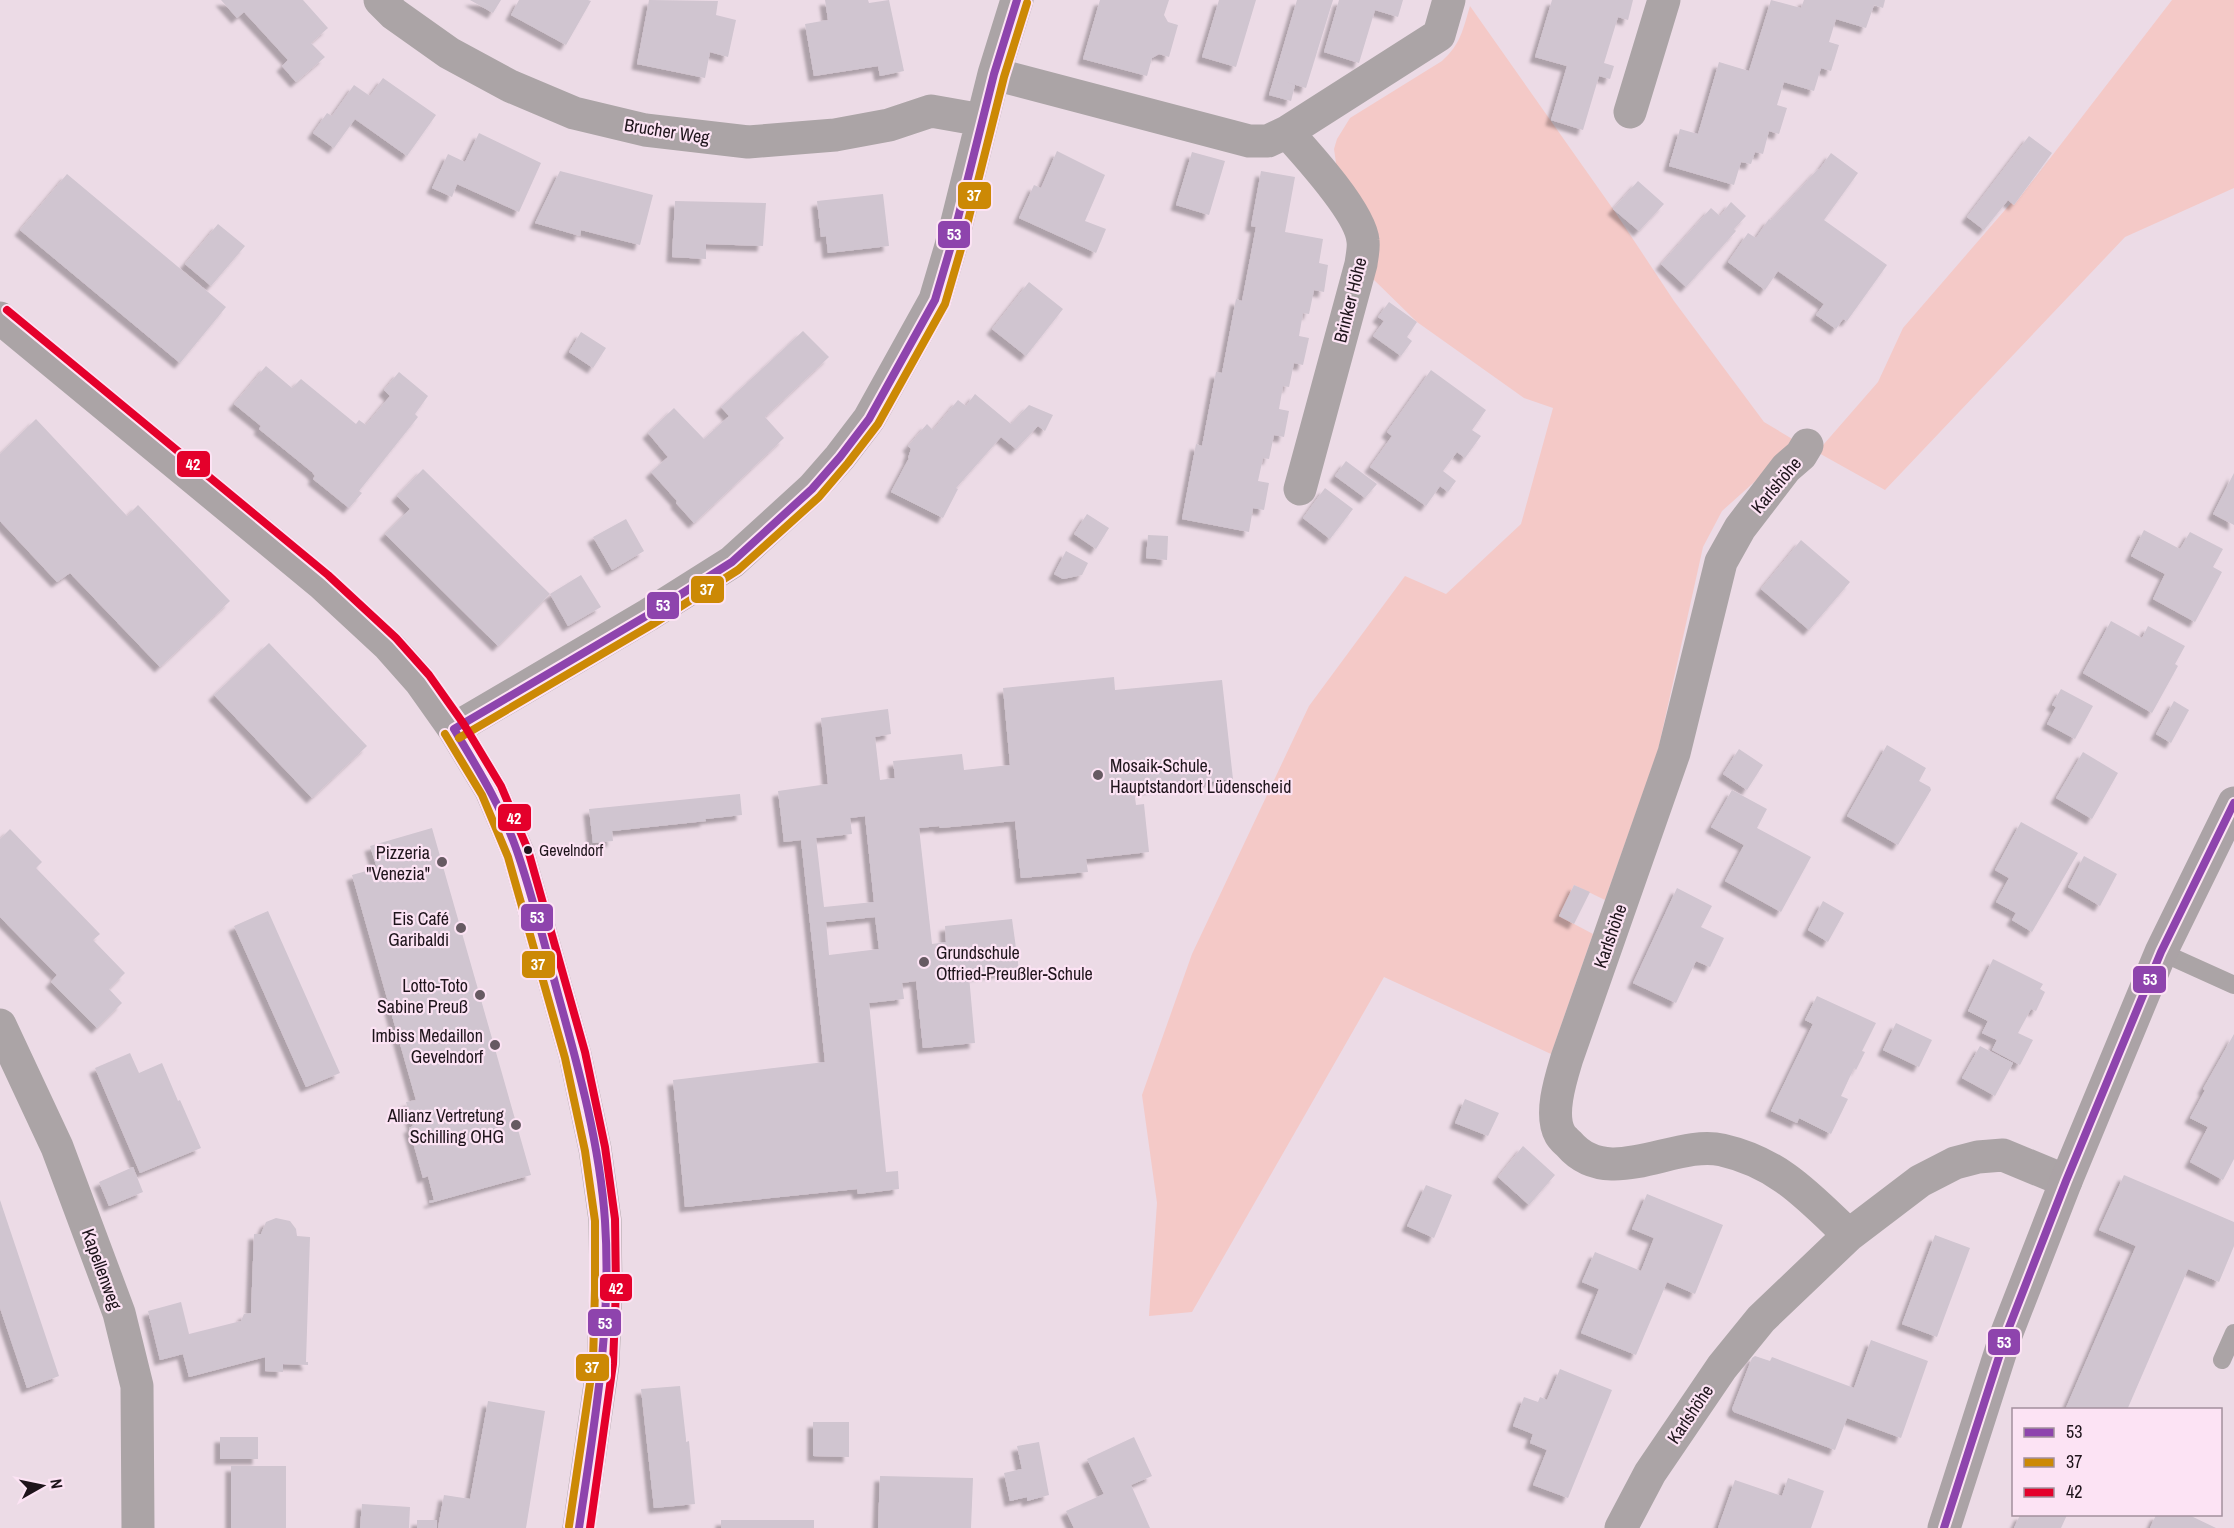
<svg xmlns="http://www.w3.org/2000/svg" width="2234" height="1528" viewBox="0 0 2234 1528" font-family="'Archivo Narrow',sans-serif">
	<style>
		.green { fill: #f4c9c7 }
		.building { fill: #d0c5d0; fill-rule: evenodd; filter: url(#shadow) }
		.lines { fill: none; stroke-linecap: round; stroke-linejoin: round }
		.lane { stroke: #aba4a6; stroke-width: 18 }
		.street { stroke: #aba4a6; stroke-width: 33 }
		.secondary { stroke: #aba3a6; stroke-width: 33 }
		.bus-1-casing { stroke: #fce3f4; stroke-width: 12 }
		.bus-2-casing { stroke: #fce3f4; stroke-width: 12 }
		.bus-3-casing { stroke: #fce3f4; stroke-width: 12 }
		.bus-1 { stroke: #8e44ad; stroke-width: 8 }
		.bus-2 { stroke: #cc8905; stroke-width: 8 }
		.bus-3 { stroke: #e4002b; stroke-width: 8 }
		.poi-dot { fill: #665a62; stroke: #fce3f4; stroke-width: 2 }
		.bus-dot { fill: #1e141b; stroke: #fce3f4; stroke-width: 2 }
		.labels { text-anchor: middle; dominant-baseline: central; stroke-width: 4.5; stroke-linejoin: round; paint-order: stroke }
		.bus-label { font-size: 16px; fill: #1e141b; stroke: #fce3f4; text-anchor: start }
		.street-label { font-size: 18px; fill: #1e141b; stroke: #fce3f4 }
		.poi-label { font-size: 18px; fill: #1e141b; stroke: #fce3f4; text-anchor: end }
		.line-badge { stroke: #fce3f4; stroke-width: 2 }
		.badge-label { font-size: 16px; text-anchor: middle; font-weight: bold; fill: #fff }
	</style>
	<defs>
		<filter id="shadow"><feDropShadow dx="-5.5" dy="5.5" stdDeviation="1.5" flood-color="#0004"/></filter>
	</defs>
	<rect width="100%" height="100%" fill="#ecdbe6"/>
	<path class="green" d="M2172,0H2234V188L2125,237L1885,490L1817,452L1878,382L1903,328L2011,203L2014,205Z
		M1470,6L1613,209L1674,301L1764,422L1794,440L1780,459L1722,511L1703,547L1658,750L1605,900L1574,885L1559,916L1593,934L1551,1054L1384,977L1192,1312L1149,1316L1157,1203L1142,1095L1192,954L1309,706L1405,576L1446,594L1521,524L1553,408L1524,398L1417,322L1370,276L1337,170L1334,149L1337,139L1350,118L1442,61C1461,44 1463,29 1470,6Z"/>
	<path class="building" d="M221,0H303L328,28L311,43L325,57L296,82L282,66L288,60L244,12L237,18Z
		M470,0H501L493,13Z
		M519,0H588L591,1L566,45L511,15Z
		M649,0L718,1L716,15L736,20L728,57L710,52L705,78L637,64Z
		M825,0H868L869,3L889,0L904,71L880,76L878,66L814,76L805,24L828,20Z
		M1100,0H1169L1164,15L1168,22L1178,25L1169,57L1159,54L1152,58L1147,76L1083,59Z
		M1219,0H1256L1236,67L1202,57Z
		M1297,0H1333L1306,88L1286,82L1295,85L1291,101L1269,95Z
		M1339,0H1403L1398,17L1375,10L1359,63L1324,52Z
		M1552,0H1633L1628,20L1618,17L1604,63L1614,66L1610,79L1599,76L1583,130L1551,120L1567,66L1535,57Z
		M1771,0L1801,8L1804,0H1885L1883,8L1874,5L1866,28L1836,19L1829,42L1839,45L1831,71L1821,68L1814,91L1784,82L1777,105L1787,108L1779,134L1769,131L1763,154L1755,152L1751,164L1741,162L1734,185L1669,166L1680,129L1698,134L1719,62L1749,71Z
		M383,78L436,115L407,156L355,119L334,148L313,133L327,113L332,116L354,85L370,96Z
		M479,133L541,163L519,212L457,184L452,197L432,188L448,154L465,162Z
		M2029,136L2052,153L2014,205L2008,200L1984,230L1967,217Z
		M1057,151L1105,175L1085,221L1106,229L1096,253L1019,218L1034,185L1041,188Z
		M1192,152L1225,161L1209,215L1176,205Z
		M1831,153L1858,173L1824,220L1887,265L1847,321L1843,319L1836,329L1816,315L1824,304L1778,271L1765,290L1728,262L1748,233L1756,238L1769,219L1771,220L1818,169L1819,170Z
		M560,171L653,195L640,245L581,230L580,236L535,223Z
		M1261,171L1295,177L1285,232L1323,239L1319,263L1328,265L1324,292L1314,290L1309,314L1303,313L1299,336L1309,338L1303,365L1294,363L1289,387L1283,386L1279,409L1289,411L1284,437L1274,435L1269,459L1263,458L1258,481L1269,483L1264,510L1253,508L1249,532L1182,519L1196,444L1202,446L1216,372L1222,373L1236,299L1242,301L1256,227L1251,226Z
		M67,174L226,307L180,363L20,230Z
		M1638,181L1664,204L1639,231L1613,209Z
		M883,194L889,246L828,253L826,236L821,237L817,201Z
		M675,201L766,203L763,246L706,244V259L672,257Z
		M1731,202L1746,216L1734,229L1736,231L1686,287L1661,264L1711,208L1720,216Z
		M218,224L245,246L211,286L185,264Z
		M1029,282L1063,309L1026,356L992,329Z
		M1389,302L1417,322L1407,337L1412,341L1401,356L1373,336L1384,321L1378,317Z
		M803,331L829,357L765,417L784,438L694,523L676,503L677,501L651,472L668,457L648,433L674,408L704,439L729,416L721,407Z
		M581,332L606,348L593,368L569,352Z
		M266,366L292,388L301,379L356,424L359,420L366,425L390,396L384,390L399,372L428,396L415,414L418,417L359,491L362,493L349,508L313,479L315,476L312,472L259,429L261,426L234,404Z
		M1431,370L1486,410L1472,430L1481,436L1465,458L1457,452L1443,471L1456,481L1448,492L1440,486L1426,506L1370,467L1392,436L1387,432Z
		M975,394L1011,424L1029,405L1053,415L1045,431L1038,426L1016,449L1001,437L956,488L958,489L943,518L891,492L909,458H908L911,449L908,446L927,424L933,430L958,400L966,406Z
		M36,419L127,516L138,505L230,601L160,667L70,573L57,582L0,521V454Z
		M1346,461L1377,484L1365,498L1335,476Z
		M423,469L550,594L498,646L385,534L410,509L397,496Z
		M2234,473V525L2213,514Z
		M1325,488L1353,509L1330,539L1303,518Z
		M1087,514L1109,528L1096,549L1074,534Z
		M626,519L644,551L612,570L593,537Z
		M2144,530L2180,549L2190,532L2223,549L2213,567L2222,572L2195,622L2153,599L2165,574L2131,556Z
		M1148,535L1168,536L1167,560L1146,558Z
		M1801,540L1850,582L1809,630L1761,589Z
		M1066,551L1088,563L1082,575L1063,579L1054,574Z
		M581,575L601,607L568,626L550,594Z
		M2111,621L2142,638L2148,626L2185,646L2175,664L2178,666L2152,713L2083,673Z
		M269,643L367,746L312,798L214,695Z
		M1114,677L1115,690L1222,680L1233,779L1134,790L1136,805L1144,804L1149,852L1086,859L1088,872L1021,878L1015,821L940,828L939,826L919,828L932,944L946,942L945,926L1012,919L1019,970L969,976L975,1043L923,1048L916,981L902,983L904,999L869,1003L886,1172L898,1171L899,1189L858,1194L857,1189L685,1207L673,1080L825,1062L801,840L784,842L778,791L828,784L821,718L888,709L891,734L875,737L880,780L895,778L893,761L962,754L964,770L1010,765L1003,688ZM865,816L874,902L824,907L816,838L852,834L850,818ZM875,917L879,949L829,955L826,922Z
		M2061,689L2093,706L2075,739L2047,724L2056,707L2052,705Z
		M2174,701L2189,710L2171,743L2156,734Z
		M1887,745L1926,768L1919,781L1930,787L1931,790L1898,845L1847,816Z
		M1739,749L1763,765L1747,790L1723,774Z
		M2083,752L2118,773L2092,819L2056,798Z
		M1732,790L1767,809L1757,828L1811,857L1781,912L1725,881L1744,845L1711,827Z
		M740,794L742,815L705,819L706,821L612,831L613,841L593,843L589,809Z
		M2021,822L2078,853L2032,932L2012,920L2016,913L1996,902L2009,878L1995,870Z
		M432,828L531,1175L430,1203L429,1201L434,1200L428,1176L423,1178L409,1128L413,1126L406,1102L416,1100L352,875L377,868L370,846Z
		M10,829L42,862L36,868L100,934L93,940L125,973L109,989L122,1003L97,1028L51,982L57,975L0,917V839Z
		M2084,856L2117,874L2100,906L2068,887Z
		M1574,885L1590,892L1574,924L1559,916Z
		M1677,888L1712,906L1701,927L1724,938L1710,967L1696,961L1676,1003L1633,983Z
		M1823,901L1844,913L1828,942L1808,930Z
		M268,911L340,1073L306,1087L234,926Z
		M1993,959L2043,984L2040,989L2045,992L2036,1011L2031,1009L2018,1033L2033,1040L2020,1065L1992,1050L1997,1040L1982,1033L1988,1021L1968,1011Z
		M1817,996L1876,1023L1862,1051L1865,1052L1856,1070L1854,1068L1841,1096L1848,1099L1831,1134L1799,1118L1797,1123L1771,1111L1813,1024L1805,1020Z
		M1896,1023L1932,1040L1919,1067L1883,1050Z
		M2234,1034V1159L2223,1180L2190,1162L2208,1127L2190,1118L2205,1090L2203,1089Z
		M1980,1046L2013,1063L1995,1096L1962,1078Z
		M130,1053L139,1073L162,1063L178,1101L180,1100L201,1148L140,1173L95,1068Z
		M1465,1099L1499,1113L1488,1136L1455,1123Z
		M1523,1146L1555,1175L1529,1205L1498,1177Z
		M133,1167L143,1192L109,1206L99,1182Z
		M2124,1175L2234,1222V1246L2219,1282L2188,1269L2127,1410H2065L2136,1246L2099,1230Z
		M1426,1185L1452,1195L1434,1238L1407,1226Z
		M1647,1194L1723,1225L1695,1294L1667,1282L1636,1355L1581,1333L1599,1289L1582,1282L1595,1252L1641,1271L1654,1238L1632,1229Z
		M0,1200L59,1376L27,1388L0,1308Z
		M276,1218L290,1221L296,1229L297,1236L310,1237L306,1362H308V1365L283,1364V1372L265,1371V1357L189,1377L183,1354L160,1360L148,1311L181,1302L189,1334L241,1321L244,1314L251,1313L254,1234H261L266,1222Z
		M1935,1235L1970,1248L1937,1337L1902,1324Z
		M1871,1340L1928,1361L1901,1438L1847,1418L1835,1450L1734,1412L1732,1409L1752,1358L1755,1356L1770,1361L1772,1357L1854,1388Z
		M1560,1369L1612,1390L1568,1498L1533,1485L1547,1450L1530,1443L1533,1434L1513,1426L1524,1397L1538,1402L1540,1397L1547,1400Z
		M680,1386L686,1439V1442L689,1441L695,1504L654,1508L641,1389Z
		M488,1401L545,1411L526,1528H438L444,1495L470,1499Z
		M813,1422H849V1457L813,1456Z
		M220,1437H258V1459H220Z
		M1134,1437L1152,1476L1131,1485L1150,1528H1074L1066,1511L1104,1494L1087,1459Z
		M1039,1442L1049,1495L1027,1501V1497L1010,1501L1004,1473L1022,1469L1017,1446Z
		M231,1466H286V1528H231Z
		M880,1476L973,1478L971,1528H878Z
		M1788,1478L1824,1491L1811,1528H1718L1735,1480L1782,1496Z
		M362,1504L410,1507L409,1528H360Z
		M2020,1515H2067L2061,1528H2014Z
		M2156,1515H2189L2216,1528H2150Z
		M417,1520H437V1528H417Z
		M721,1520H814V1528H721Z"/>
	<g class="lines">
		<path class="lane" d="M2161,952L2234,985
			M2222,1360L2234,1333"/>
		<path class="street" d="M380,0L394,14L449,53L510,86L574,113L645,130L748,142L835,135L889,125L931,111L982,120
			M994,74L1249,141H1268L1287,132L1439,35L1449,0
			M1630,112L1664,0
			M1287,132C1306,153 1361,213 1363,241C1364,248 1362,256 1361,264L1300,489
			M0,318L321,583L389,646L420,681L454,729L491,790L518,853L575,1055L595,1149L605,1220L606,1289L603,1364L579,1528
			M1807,445L1801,455L1786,468L1740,528L1721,562L1674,753L1567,1058C1561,1078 1549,1114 1560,1134C1562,1138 1566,1141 1569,1144C1609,1191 1675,1139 1722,1150C1779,1163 1808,1196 1849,1235
			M454,729L648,615L732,562L812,489L840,457L869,419L935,300L951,246L994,74L1017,0
			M0,1025L57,1147L119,1313L137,1386L138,1528
			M1621,1528L1650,1473L1722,1367L1761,1319L1849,1235L1920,1181L1955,1163L1978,1157L2003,1155L2066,1181"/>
		<path class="secondary" d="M1944,1528L2006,1335L2066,1181L2161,952L2234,803"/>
		<g class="bus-1-casing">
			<path id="bus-1" d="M454,729L648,615L732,562L812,489L840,457L869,419L935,300L951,246L994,74L1017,0
				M454,729C478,769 503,809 518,854C534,901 546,950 559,998C579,1070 600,1146 605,1221C612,1324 594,1426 579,1528
				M1944,1528L2006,1335L2066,1181L2161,952L2234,803"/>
		</g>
		<g class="bus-2-casing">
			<path id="bus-2" d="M445,734L482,795L508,857L565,1058L585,1151L595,1221V1289L593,1363L569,1526
				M459,738L653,624L738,570L819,497L848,463L878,424L945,304L961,249L1004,77L1027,3"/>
		</g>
		<g class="bus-3-casing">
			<path id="bus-3" d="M7,310L328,575L396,638L429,675L463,723L501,786L528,850L585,1052L605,1147L615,1219L616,1289L613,1364L590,1528"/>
		</g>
		<use href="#bus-1" class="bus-1"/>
		<use href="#bus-2" class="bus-2"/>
		<use href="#bus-3" class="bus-3"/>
	</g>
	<g class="poi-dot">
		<circle cx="1098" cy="775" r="6"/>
		<circle cx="442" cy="862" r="6"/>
		<circle cx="461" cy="928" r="6"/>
		<circle cx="924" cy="962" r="6"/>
		<circle cx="480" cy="995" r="6"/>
		<circle cx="495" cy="1045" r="6"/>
		<circle cx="516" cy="1125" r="6"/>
	</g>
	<circle class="bus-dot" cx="528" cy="850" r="5"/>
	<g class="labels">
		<g class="bus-label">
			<text x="539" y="850">Gevelndorf</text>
		</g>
		<g class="street-label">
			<text transform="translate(667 131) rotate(9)">Brucher Weg</text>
			<text transform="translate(1350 300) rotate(-76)">Brinker Höhe</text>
			<text transform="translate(1776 485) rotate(-50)">Karlshöhe</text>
			<text transform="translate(1610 936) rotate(-71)">Karlshöhe</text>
			<text transform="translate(102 1269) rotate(70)">Kapellenweg</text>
			<text transform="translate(1690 1414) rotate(-56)">Karlshöhe</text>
		</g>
		<g class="poi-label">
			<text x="1110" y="765" text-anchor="start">Mosaik-Schule,<tspan x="1110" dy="21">Hauptstandort Lüdenscheid</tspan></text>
			<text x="430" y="852">Pizzeria<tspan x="430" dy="21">"Venezia"</tspan></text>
			<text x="449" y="918">Eis Café<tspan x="449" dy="21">Garibaldi</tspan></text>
			<text x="936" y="952" text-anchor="start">Grundschule<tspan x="936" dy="21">Otfried-Preußler-Schule</tspan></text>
			<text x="468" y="985">Lotto-Toto<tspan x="468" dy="21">Sabine Preuß</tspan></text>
			<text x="483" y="1035">Imbiss Medaillon<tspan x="483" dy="21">Gevelndorf</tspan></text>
			<text x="504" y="1115">Allianz Vertretung<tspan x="504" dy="21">Schilling OHG</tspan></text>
		</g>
	</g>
	<g class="line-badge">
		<rect x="957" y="181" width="35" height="29" rx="6" fill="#cc8905"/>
		<rect x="937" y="220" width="34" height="29" rx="6" fill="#8e44ad"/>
		<rect x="176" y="450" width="35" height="28" rx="6" fill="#e4002b"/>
		<rect x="690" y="575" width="35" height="29" rx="6" fill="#cc8905"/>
		<rect x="646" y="591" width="34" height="29" rx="6" fill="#8e44ad"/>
		<rect x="497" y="803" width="35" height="29" rx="6" fill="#e4002b"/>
		<rect x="520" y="903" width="34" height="29" rx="6" fill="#8e44ad"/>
		<rect x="521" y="950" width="35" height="29" rx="6" fill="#cc8905"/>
		<rect x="2132" y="965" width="35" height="29" rx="6" fill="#8e44ad"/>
		<rect x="599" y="1273" width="34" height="29" rx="6" fill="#e4002b"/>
		<rect x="587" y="1308" width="35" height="29" rx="6" fill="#8e44ad"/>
		<rect x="1987" y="1328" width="34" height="28" rx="6" fill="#8e44ad"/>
		<rect x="575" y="1353" width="35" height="29" rx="6" fill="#cc8905"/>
	</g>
	<g class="badge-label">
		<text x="974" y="201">37</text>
		<text x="954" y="240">53</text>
		<text x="193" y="470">42</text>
		<text x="707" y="595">37</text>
		<text x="663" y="611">53</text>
		<text x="514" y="824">42</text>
		<text x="537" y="923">53</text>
		<text x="538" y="970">37</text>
		<text x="2150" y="985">53</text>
		<text x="616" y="1294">42</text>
		<text x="605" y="1329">53</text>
		<text x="2004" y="1348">53</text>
		<text x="592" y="1373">37</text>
	</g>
	<rect x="2012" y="1408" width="210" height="108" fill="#fce3f4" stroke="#a3909d" stroke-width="1.5"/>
	<rect x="2024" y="1428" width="30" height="9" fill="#8e44ad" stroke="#a3909d" stroke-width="1.5"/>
	<text x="2066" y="1438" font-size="18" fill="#1e141b">53</text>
	<rect x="2024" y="1458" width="30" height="9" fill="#cc8905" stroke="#a3909d" stroke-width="1.5"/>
	<text x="2066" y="1468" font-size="18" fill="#1e141b">37</text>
	<rect x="2024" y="1488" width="30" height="9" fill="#e4002b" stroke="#a3909d" stroke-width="1.5"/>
	<text x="2066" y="1498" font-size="18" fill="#1e141b">42</text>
	<g transform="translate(42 1486) rotate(81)" stroke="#fce3f4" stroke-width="4.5" paint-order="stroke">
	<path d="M0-4.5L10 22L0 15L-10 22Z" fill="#1e141b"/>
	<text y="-9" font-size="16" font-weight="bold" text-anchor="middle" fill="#1e141b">N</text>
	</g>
</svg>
